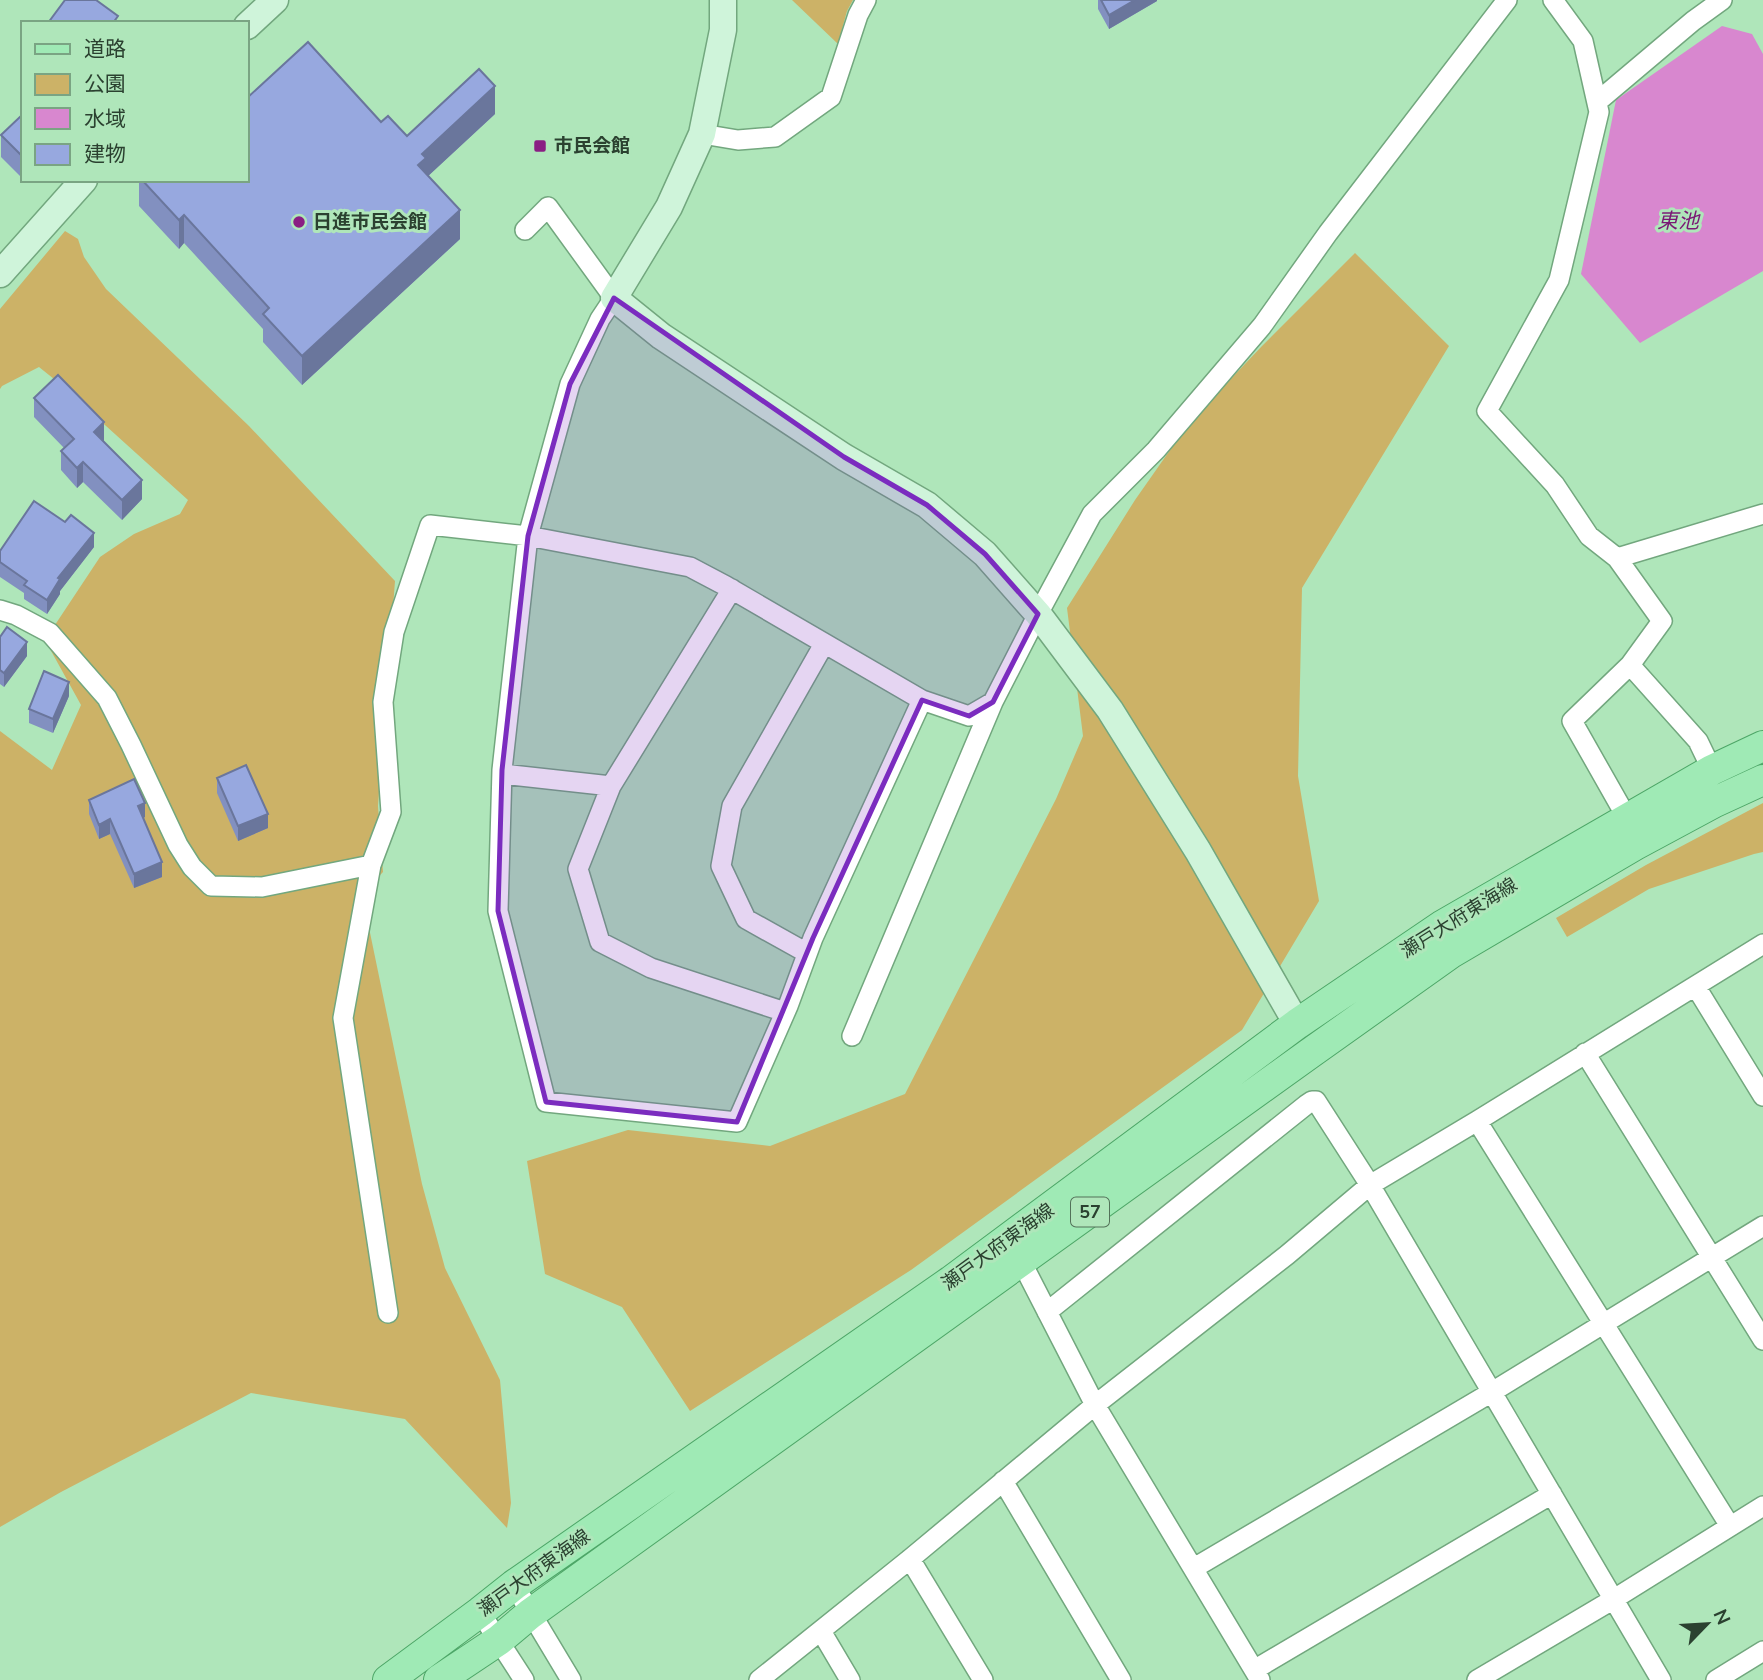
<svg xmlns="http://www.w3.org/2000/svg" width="1763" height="1680" viewBox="0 0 1763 1680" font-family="'Nunito Sans','Noto Sans JP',sans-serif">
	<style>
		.green { fill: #ccb267 }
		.water { fill: #d887cf }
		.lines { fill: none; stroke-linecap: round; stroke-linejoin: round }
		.street-casing { stroke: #72a77e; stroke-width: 22 }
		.secondary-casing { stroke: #72a77e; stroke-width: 29 }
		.primary-casing { stroke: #4da667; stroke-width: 32 }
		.street { stroke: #fff; stroke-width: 19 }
		.secondary { stroke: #cff4da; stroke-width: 26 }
		.primary { stroke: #9feab5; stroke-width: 30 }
		.wall { fill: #8290c0 }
		.shaded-wall { fill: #6a769c }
		.building { fill: #97a8df; stroke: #6a769c; stroke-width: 2 }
		.marked { fill: #7b2cbf; fill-opacity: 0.2; stroke: #7b2cbf; stroke-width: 5; stroke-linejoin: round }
		.poi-dot { fill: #8a1e83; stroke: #afe6ba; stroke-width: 2.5 }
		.labels { text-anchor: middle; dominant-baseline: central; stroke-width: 6; stroke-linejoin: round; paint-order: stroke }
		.shield { fill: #afe6ba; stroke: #537259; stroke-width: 2 }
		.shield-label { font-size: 18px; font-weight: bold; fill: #2b4130 }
		.poi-label { font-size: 19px; font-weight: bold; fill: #2b4130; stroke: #afe6ba; text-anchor: start }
		.street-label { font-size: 19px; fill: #2b4130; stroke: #afe6ba }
		.water-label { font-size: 21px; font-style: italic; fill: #7a1874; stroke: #afe6ba }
	</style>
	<rect width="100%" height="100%" fill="#afe6ba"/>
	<path class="green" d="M792,0H853L847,11L838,44Z
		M65,231L78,239L84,257L106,289L249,426L395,581L378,806L383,872L362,894L422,1184L445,1268L500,1380L511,1503L507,1528L405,1419L251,1393L61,1492L0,1527V731L52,770L81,705L45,640L100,557L134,534L180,514L188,500L54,379L39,367L2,386L0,389V309Z
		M1355,253L1449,346L1302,588L1298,776L1319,901L1242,1030L911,1270L690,1411L622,1307L545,1274L527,1161L628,1130L770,1146L905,1094L1056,799L1083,736L1067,608L1135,500L1189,423L1262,346Z
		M1763,803V852L1754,854L1649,889L1567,937L1556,918L1646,865Z"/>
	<path class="water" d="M1722,26L1752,34L1763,54V271L1640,343L1581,274L1616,100Z"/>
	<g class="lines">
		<g class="street-casing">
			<path id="street" d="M1553,0L1583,41L1599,112L1559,280L1487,411L1555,485L1589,536L1617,558L1763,514
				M1597,102L1693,21L1722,0
				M702,134L738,140L775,137L831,97L858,15L866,0
				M1617,558L1662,621L1630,665L1572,721L1627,818
				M0,610L16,615L50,633L107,698L131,745L178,845L192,867L211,886L262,887L371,865
				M1630,665L1698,741L1712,770
				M922,700L969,716L993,702
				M502,774L611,786L732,589
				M611,786L578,869L600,942L651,968L785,1012
				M807,953L746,919L721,866L732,806L824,644
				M1696,987L1763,1096
				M852,1036L993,702L1038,614L1092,514L1156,450L1262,326L1328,233L1507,0
				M1585,1053L1763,1340
				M1477,1121L1730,1526
				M1021,1261L1095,1405L1260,1680
				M1047,1312L1306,1105L1312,1101H1316L1370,1185L1661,1680
				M388,1313L343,1018L371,865L391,812L383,702L394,632L430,525L528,536L690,567L726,586L922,700L813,938L788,1006L737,1122L546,1102L498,911L502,770L528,536L570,384L600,319L614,298L548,207L525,230
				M1003,1481L1121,1680
				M910,1559L983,1680
				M1194,1568L1492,1392L1763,1226
				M514,1585L571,1680
				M480,1612L524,1680
				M821,1631L850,1680
				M1254,1670L1552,1494
				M759,1680L910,1559L1095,1405L1287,1255L1370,1185L1477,1121L1763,944
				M1477,1680L1614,1599L1763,1506
				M1716,1680L1763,1651"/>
		</g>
		<g class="secondary-casing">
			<path id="secondary" d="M723,0V30L702,134L669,207L614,298L661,336L844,457L927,505L985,554L1038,614L1110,710L1198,851L1297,1024
				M247,26L275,0
				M0,274L84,180"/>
		</g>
		<g class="primary-casing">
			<path id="primary" d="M388,1680L480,1612L514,1585L951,1281L1297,1024L1443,925L1712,770L1763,746
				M439,1680L499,1640L530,1614L1309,1054L1451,953L1635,845L1715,802L1763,780"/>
		</g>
		<use href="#street" class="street"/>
		<use href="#secondary" class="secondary"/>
		<use href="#primary" class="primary"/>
	</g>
	<path class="wall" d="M1098,0H1157V1L1109,29L1098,9Z
		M23,38V59L20,56V42Z
		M23,114V179L1,157V135Z
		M495,114L428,176L460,239L302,385L263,342V329L184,243L179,249L139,206V180H247L381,122L407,136Z
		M34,398L104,441L142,499L122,520L83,482L77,488L61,470V451L64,448L34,417Z
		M94,547L60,591V594L47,614L24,599V593L0,577V551Z
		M0,637L27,656L4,687L0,684Z
		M69,696L53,733L29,723V709Z
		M217,778L268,828L238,841L217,793Z
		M89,800L145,817L144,818L162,877L134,888L110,834L99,839L89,814Z"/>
	<path class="shaded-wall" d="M1135,0H1157V1L1109,29V15Z
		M495,86V114L426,178L418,165L422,154Z
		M460,210V239L302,385V356Z
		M184,215V243L179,249V220Z
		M104,422V442L94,432Z
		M83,462V482L77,488V468Z
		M142,480V499L122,520V500Z
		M94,533V547L60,591V594L47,614V600L58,578Z
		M27,642V656L4,687V673Z
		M69,682V696L53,733V719Z
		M145,803V817L138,820V806Z
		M268,814V828L238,841V826Z
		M110,819V834L99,839V825Z
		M162,862V877L134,888V874Z"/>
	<path class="building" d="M65,0H96L118,16L113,23H48Z
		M1101,0H1135L1109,15Z
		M308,42L381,122L388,116L407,136L479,69L495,86L422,154L426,158L418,165L460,210L302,356L263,314L269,308L184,215L179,220L142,180H247V98Z
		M23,114V157L1,135Z
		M58,375L104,422L94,432L142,480L122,500L83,462L77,468L61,451L74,439L34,398Z
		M34,501L65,522L71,515L94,533L58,578L60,579L47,600L24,585L27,581L0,562V551Z
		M7,627L27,642L4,673L0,670V637Z
		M44,671L69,682L53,719L29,709Z
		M246,765L268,814L238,826L217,778Z
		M134,779L145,803L138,806L162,862L134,874L110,819L99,825L89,800Z"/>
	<path class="marked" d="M614,298L844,457L927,505L985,554L1038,614L993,702L969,716L922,700L813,938L737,1122L546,1102L498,911L502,770L528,536L570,384Z"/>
	<g class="poi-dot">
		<rect x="533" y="139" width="14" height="14" rx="3.5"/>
		<circle cx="299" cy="222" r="7"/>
	</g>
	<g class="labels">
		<rect class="shield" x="1071" y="1197.5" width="38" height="29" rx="5"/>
		<g class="shield-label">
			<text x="1090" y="1212">57</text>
		</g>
		<g class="poi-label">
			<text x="554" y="146">市民会館</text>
			<text x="313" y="222">日進市民会館</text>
		</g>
		<g class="street-label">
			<text transform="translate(1459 918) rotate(-32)">瀬戸大府東海線</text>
			<text transform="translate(998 1247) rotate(-36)">瀬戸大府東海線</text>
			<text transform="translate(534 1573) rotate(-36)">瀬戸大府東海線</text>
		</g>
		<g class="water-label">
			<text x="1678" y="221">東池</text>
		</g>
	</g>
	<rect x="21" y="21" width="228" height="161" fill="#afe6ba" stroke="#7aa483" stroke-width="2"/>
	<rect x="35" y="44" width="35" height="10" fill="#9feab5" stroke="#7aa483" stroke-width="2"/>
	<text x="84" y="56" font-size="21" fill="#2b4130">道路</text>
	<rect x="35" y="74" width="35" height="21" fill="#ccb267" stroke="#7aa483" stroke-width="2"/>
	<text x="84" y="91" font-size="21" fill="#2b4130">公園</text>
	<rect x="35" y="108" width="35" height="21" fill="#d887cf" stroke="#7aa483" stroke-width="2"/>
	<text x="84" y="126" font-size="21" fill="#2b4130">水域</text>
	<rect x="35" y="144" width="35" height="21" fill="#97a8df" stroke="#7aa483" stroke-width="2"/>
	<text x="84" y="161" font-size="21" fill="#2b4130">建物</text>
	<g transform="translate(1707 1624) rotate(65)" stroke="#afe6ba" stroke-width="5" paint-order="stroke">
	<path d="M0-5L12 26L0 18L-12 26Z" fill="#2b4130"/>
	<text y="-10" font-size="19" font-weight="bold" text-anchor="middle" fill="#2b4130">N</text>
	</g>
</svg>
